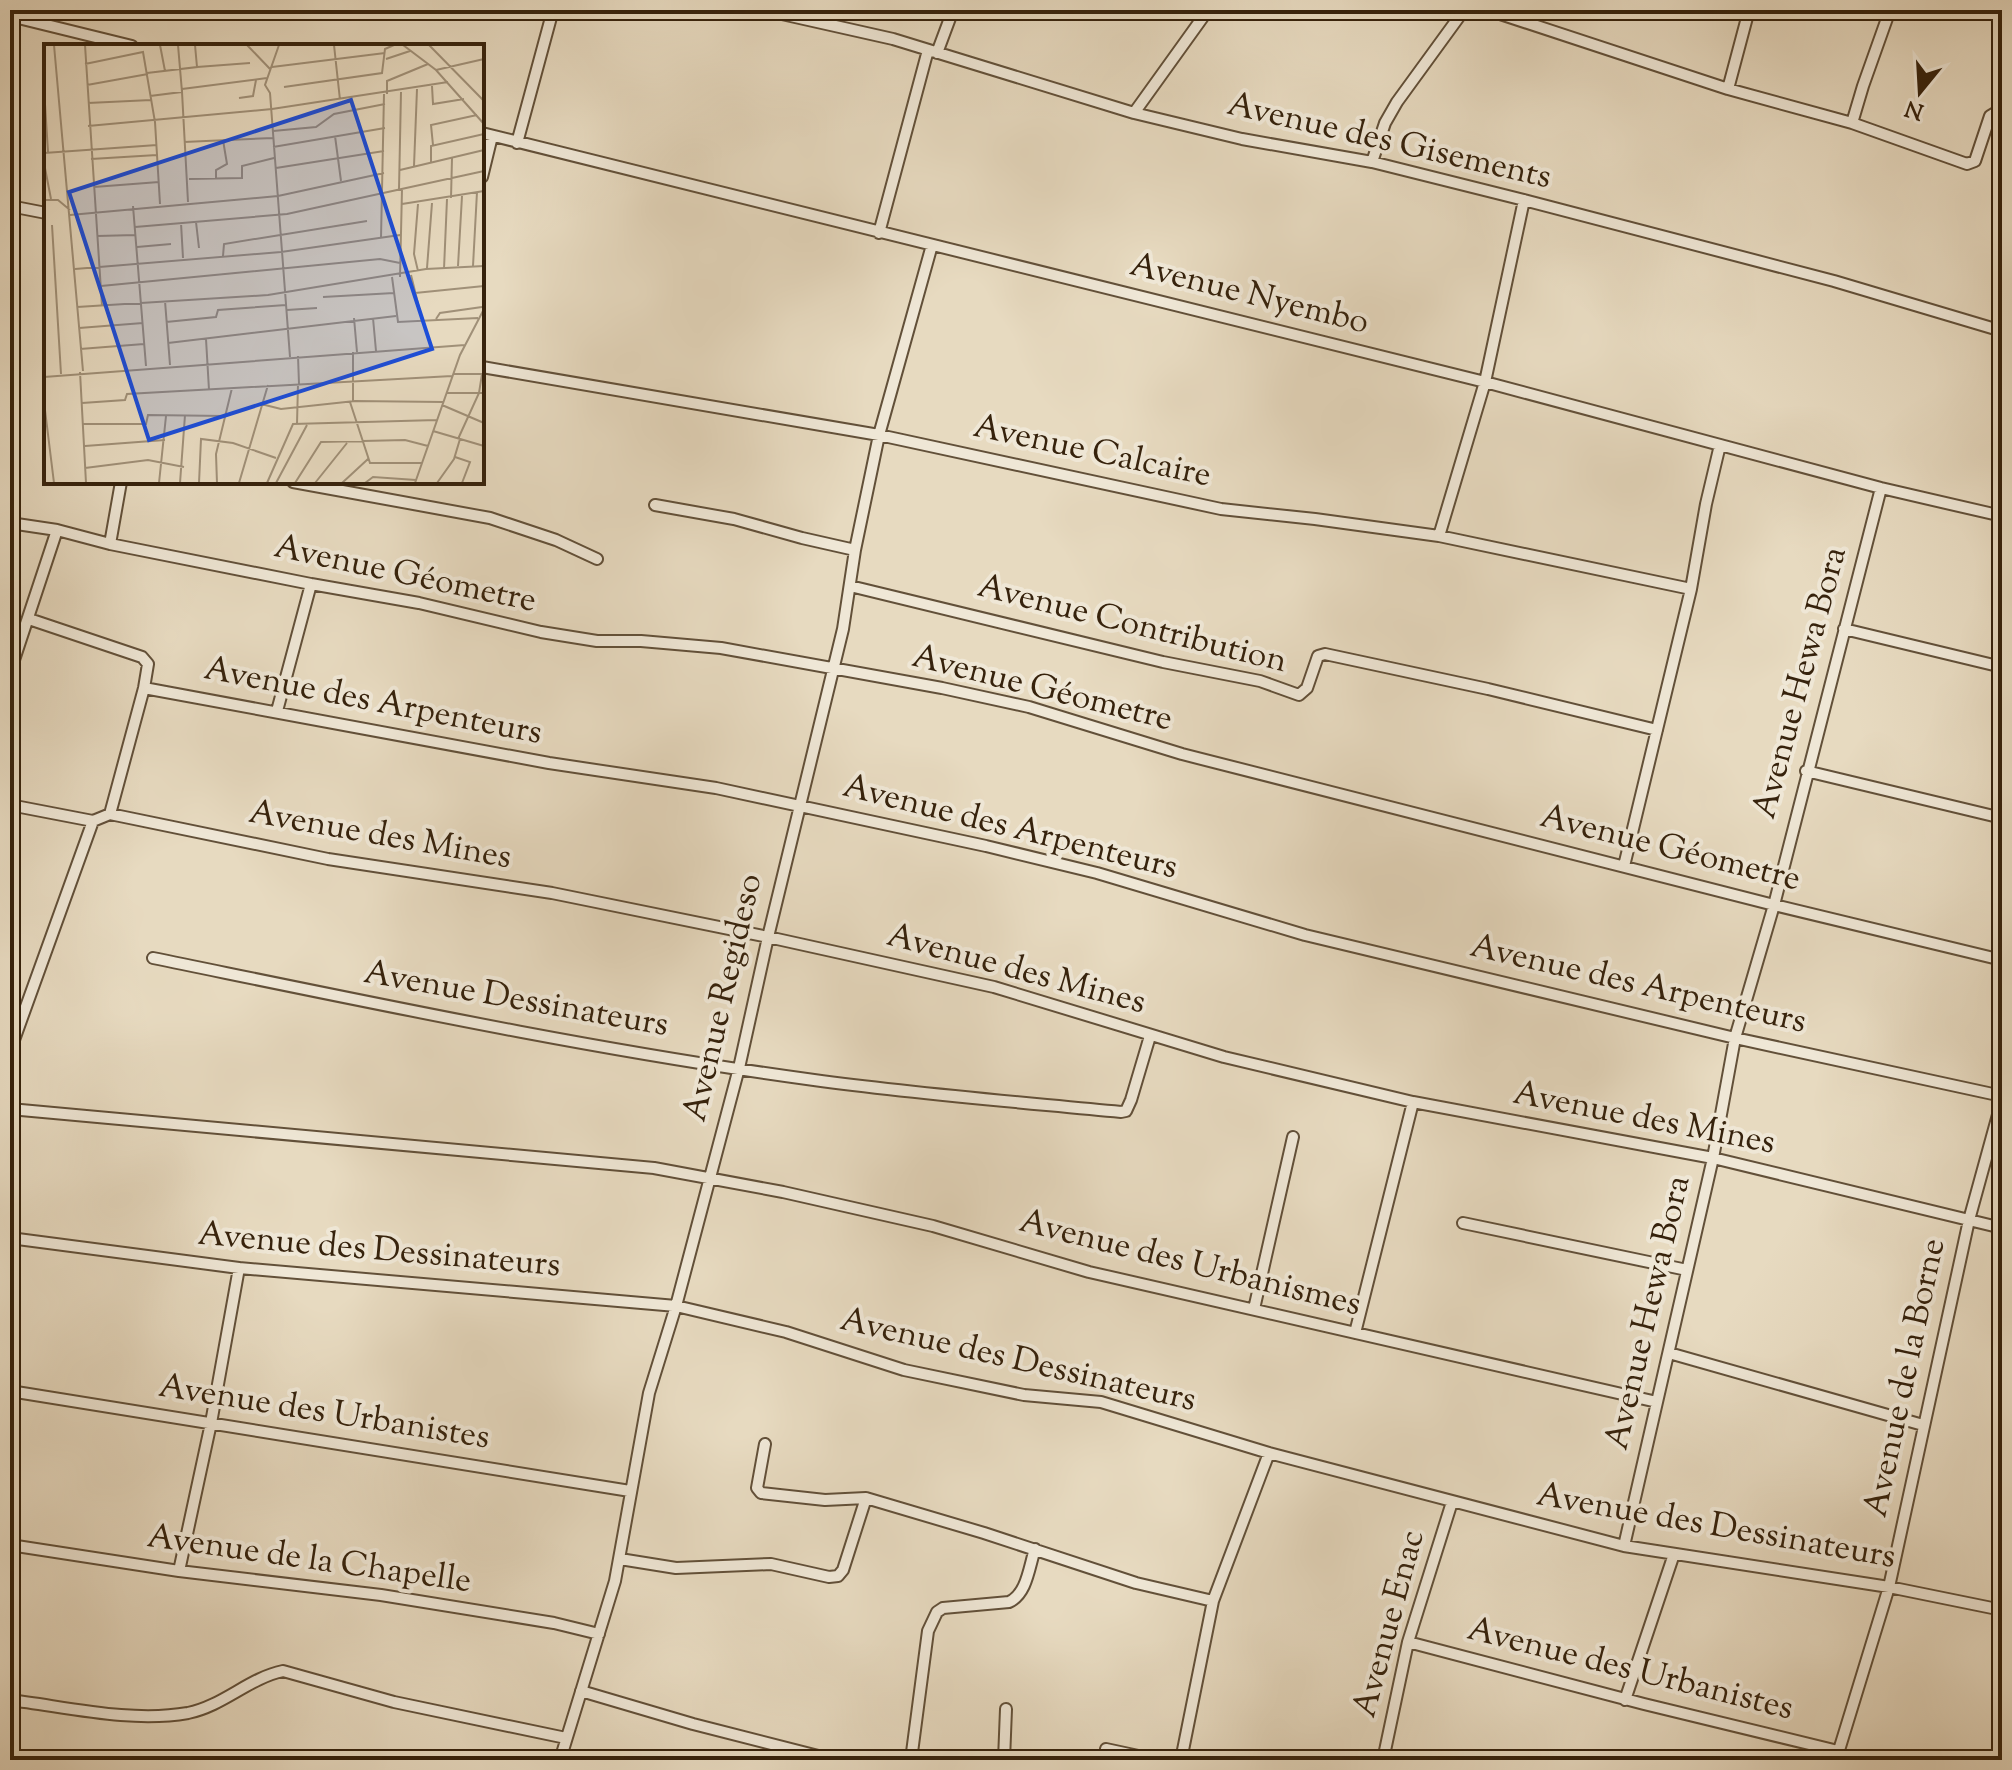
<svg xmlns="http://www.w3.org/2000/svg" width="2012" height="1770" viewBox="0 0 2012 1770" font-family="'Sorts Mill Goudy',serif">
	<style>
		.lines { fill: none; stroke-linecap: round; stroke-linejoin: round }
		.street-casing { stroke: #625039; stroke-width: 14 }
		.street { stroke: #efe7d6; stroke-width: 10 }
		.labels { text-anchor: middle; dominant-baseline: central; stroke-width: 8; stroke-linejoin: round; paint-order: stroke }
		.street-label { font-size: 34px; fill: #36220c; stroke: #efe7d6 }
		.inset-road { fill: none; stroke: #a09078; stroke-width: 2 }
		.view { fill: #1d4ed8; fill-opacity: 0.15; stroke: #1d4ed8; stroke-width: 4 }
		.inset-edge { fill: none; stroke: #36220c; stroke-width: 4 }
	</style>
	<rect width="100%" height="100%" fill="#e7dac0"/>
	<filter id="stains"><feTurbulence type="fractalNoise" baseFrequency=".0025" numOctaves="4"/><feColorMatrix values="0 0 0 0 .2 0 0 0 0 .09 0 0 0 0 .02 0 0 0 .5 -.17"/></filter>
	<radialGradient id="worn" r=".72"><stop offset=".6" stop-color="#630" stop-opacity="0"/><stop offset="1" stop-color="#630" stop-opacity=".3"/></radialGradient>
	<g class="lines">
		<g class="street-casing">
			<path id="street" d="M764,10L893,39L1134,113L1242,139L1372,162L1524,200L1834,281L2002,331
				M1488,10L1728,89L1852,123L1967,164L1975,161L1990,116L1995,113L2002,115
				M10,16L132,46
				M937,53L953,10
				M1728,89L1749,10
				M1134,113L1208,10
				M1852,123L1863,86L1890,10
				M482,133L1485,382L1881,488L2002,516
				M517,143L553,10
				M1372,162L1385,123L1397,102L1464,10
				M482,177L492,136
				M10,206L46,213
				M879,233L928,50
				M482,367L879,435L1221,509L1315,519L1439,536L1691,589
				M293,482L490,518L556,540L597,559
				M655,505L734,519L802,538L855,550
				M10,523L57,530L110,544L311,584L419,603L541,632L597,641H641L721,648L942,688L1029,707L1182,754L1774,905L2002,960
				M1439,536L1485,382L1524,200
				M110,544L121,482
				M850,586L1163,662L1260,681L1299,695L1307,688L1318,656L1325,654L1488,689L1657,730
				M29,619L142,657L148,664L144,688L110,814
				M1844,629L2002,667
				M10,672L57,530
				M144,688L549,763L716,788L986,846L1097,873L1305,935L1735,1038L2002,1096
				M277,711L311,584
				M1806,771L2002,818
				M10,805L93,821L110,814L328,859L552,893L768,937L994,987L1224,1057L1413,1102L1713,1158L2002,1228
				M1624,866L1691,589L1706,504L1720,445
				M153,958C373,1003 592,1050 814,1080C916,1094 1018,1102 1121,1112L1126,1111L1131,1100L1150,1036
				M10,1051L93,821
				M10,1109L654,1168L783,1192L933,1226L1089,1272L1657,1402
				M1463,1223L1687,1270
				M10,1238L239,1268L676,1306L786,1332L904,1370L1024,1395L1101,1402L1269,1453L1624,1546L1889,1587L2002,1610
				M1254,1309L1293,1137
				M1355,1333L1413,1102
				M1669,1353L1923,1425
				M10,1391L630,1491
				M765,1444L757,1488L761,1493L825,1500L866,1498
				M10,1545L179,1571L381,1595L554,1623L599,1634
				M1624,1546L1713,1158L1735,1038L1774,905L1881,488
				M620,1559L676,1568L771,1564L829,1577L838,1576L843,1570L866,1498L984,1533L1136,1583L1213,1601
				M179,1571L211,1423L239,1268
				M1408,1642L1644,1704L1838,1751
				M581,1691L693,1724L834,1760
				M10,1700C67,1707 131,1723 188,1713C223,1706 249,1678 283,1671L394,1702L566,1738
				M1625,1700L1674,1554
				M1106,1749L1157,1760
				M560,1760L615,1581L649,1393L676,1306L739,1068L768,937L843,629L855,550L879,435L932,245
				M911,1760L928,1631L937,1612L943,1608L1009,1602C1027,1594 1029,1567 1035,1549
				M1004,1760L1006,1709
				M1181,1760L1213,1601L1269,1453
				M1383,1760L1408,1642L1452,1502
				M1836,1760L1889,1587L1969,1220L2002,1100"/>
		</g>
		<use href="#street" class="street"/>
	</g>
	<g class="labels">
		<g class="street-label">
			<text transform="translate(1389 142) rotate(13)">Avenue des Gisements</text>
			<text transform="translate(1249 295) rotate(14)">Avenue Nyembo</text>
			<text transform="translate(1092 452) rotate(12)">Avenue Calcaire</text>
			<text transform="translate(405 575) rotate(12)">Avenue Géometre</text>
			<text transform="translate(1132 625) rotate(14)">Avenue Contribution</text>
			<text transform="translate(1801 683) rotate(-75)">Avenue Hewa Bora</text>
			<text transform="translate(1042 689) rotate(14)">Avenue Géometre</text>
			<text transform="translate(373 702) rotate(11)">Avenue des Arpenteurs</text>
			<text transform="translate(1010 828) rotate(14)">Avenue des Arpenteurs</text>
			<text transform="translate(380 836) rotate(10)">Avenue des Mines</text>
			<text transform="translate(1670 849) rotate(14)">Avenue Géometre</text>
			<text transform="translate(1016 970) rotate(15)">Avenue des Mines</text>
			<text transform="translate(1638 985) rotate(13)">Avenue des Arpenteurs</text>
			<text transform="translate(724 998) rotate(-77)">Avenue Regideso</text>
			<text transform="translate(516 1000) rotate(10)">Avenue Dessinateurs</text>
			<text transform="translate(1644 1119) rotate(11)">Avenue des Mines</text>
			<text transform="translate(379 1251) rotate(5)">Avenue des Dessinateurs</text>
			<text transform="translate(1190 1264) rotate(14)">Avenue des Urbanismes</text>
			<text transform="translate(1649 1313) rotate(-77)">Avenue Hewa Bora</text>
			<text transform="translate(1018 1361) rotate(13)">Avenue des Dessinateurs</text>
			<text transform="translate(1906 1378) rotate(-78)">Avenue de la Borne</text>
			<text transform="translate(324 1413) rotate(9)">Avenue des Urbanistes</text>
			<text transform="translate(1716 1527) rotate(10)">Avenue des Dessinateurs</text>
			<text transform="translate(309 1560) rotate(8)">Avenue de la Chapelle</text>
			<text transform="translate(1390 1624) rotate(-75)">Avenue Enac</text>
			<text transform="translate(1630 1670) rotate(14)">Avenue des Urbanistes</text>
		</g>
	</g>
	<g transform="translate(44 44)">
		<rect width="440" height="440" fill="#e7dac0"/>
		<path class="inset-road" d="M10,1L39,327M41,1L58,262M116,1L121,27M134,1L138,48M203,1L227,26M235,1L221,41L226,49L246,313M290,1L296,56M359,1L392,26L440,80M385,1L440,57M342,15L366,7M41,20L99,8L111,78L116,160M153,23L206,19M228,23L341,9M392,26L440,15M103,29L153,23L151,1M43,41L104,30M388,42L389,60L420,55M240,43L338,29L341,5L350,1M0,44L4,108M138,45L223,34M343,50V37L384,20M106,52L138,48L144,158M195,54L209,52L212,36M44,59L107,56M44,82L228,65L404,38M229,87L272,83L290,70L341,60M291,92L297,137M140,98L229,94M389,101L387,81L433,71M229,103L341,84M0,109L113,101M47,115L113,111M0,119L7,155M387,119V102L440,90M370,122L373,45M232,124L340,107M356,126L440,106M172,134V126L183,120L179,96M145,135L198,134V122L230,114M50,143L115,138M355,145L357,48M407,154L408,114M0,156H14L26,166M358,160L440,147M374,160L370,210L374,227M89,162L102,322M26,171L234,152L340,129M152,178L155,204M137,179L139,214M8,181L17,330M91,183L243,170L440,127M53,192L92,191M337,194L340,50M93,203L127,200M179,212L180,200L323,177M414,222L418,152M429,222L433,148M383,224L388,159M31,225L237,208L356,191M400,225L403,155M367,231L378,276M348,233L354,278L434,274M356,233L358,145M57,242L336,215L356,219M371,249L440,242M279,253L350,249M121,257L126,321M33,263L224,251L382,225L440,222M243,266L273,264M310,274L313,308M329,274L332,307M392,275L396,269L438,263M122,278L172,273L174,266L242,261M35,284L99,279M162,295L165,346M124,299L352,272M36,305L100,300M254,312L255,340M36,328L42,439M409,330H440M0,333L421,301M402,349H440M309,357V308M0,358L10,439M306,358L326,419H378M38,359L81,356L83,350L408,332M217,360L237,365L311,357L399,358M398,361L440,379M39,380H102L104,371L181,372M253,380L254,340M389,387L440,402M414,395L435,349L438,330M41,402L121,396M411,413L426,418L418,439M41,424L104,416L140,423M115,439L122,372M136,439L141,371M155,439L157,395L189,399L232,414M173,439L172,410L188,344M195,439L224,341M223,439L249,380L393,376M232,439L263,381M251,439L277,398L361,396L384,402M271,439L303,399M298,439L324,415M321,439L329,433L372,436M371,439L416,311L440,265M393,439L410,415L416,395"/>
		<path class="view" d="M307,56L388,305L105,396L25,148Z"/>
		<rect width="440" height="440" class="inset-edge"/>
	</g>
	<rect width="2012" height="1770" fill="none" stroke="#e7dac0" stroke-width="40"/>
	<rect x="12" y="12" width="1988" height="1746" fill="none" stroke="#36220c" stroke-width="4"/>
	<rect x="20" y="20" width="1972" height="1730" fill="none" stroke="#36220c" stroke-width="2"/>
	<g transform="translate(1920 92) rotate(198)" stroke="#efe7d6" stroke-width="6" paint-order="stroke">
	<path d="M0-6L14 30L0 20L-14 30Z" fill="#36220c"/>
	<text y="-12" font-size="22" font-weight="bold" text-anchor="middle" fill="#36220c">N</text>
	</g>
	<rect width="100%" height="100%" filter="url(#stains)"/>
	<rect width="100%" height="100%" fill="url(#worn)"/>
</svg>
